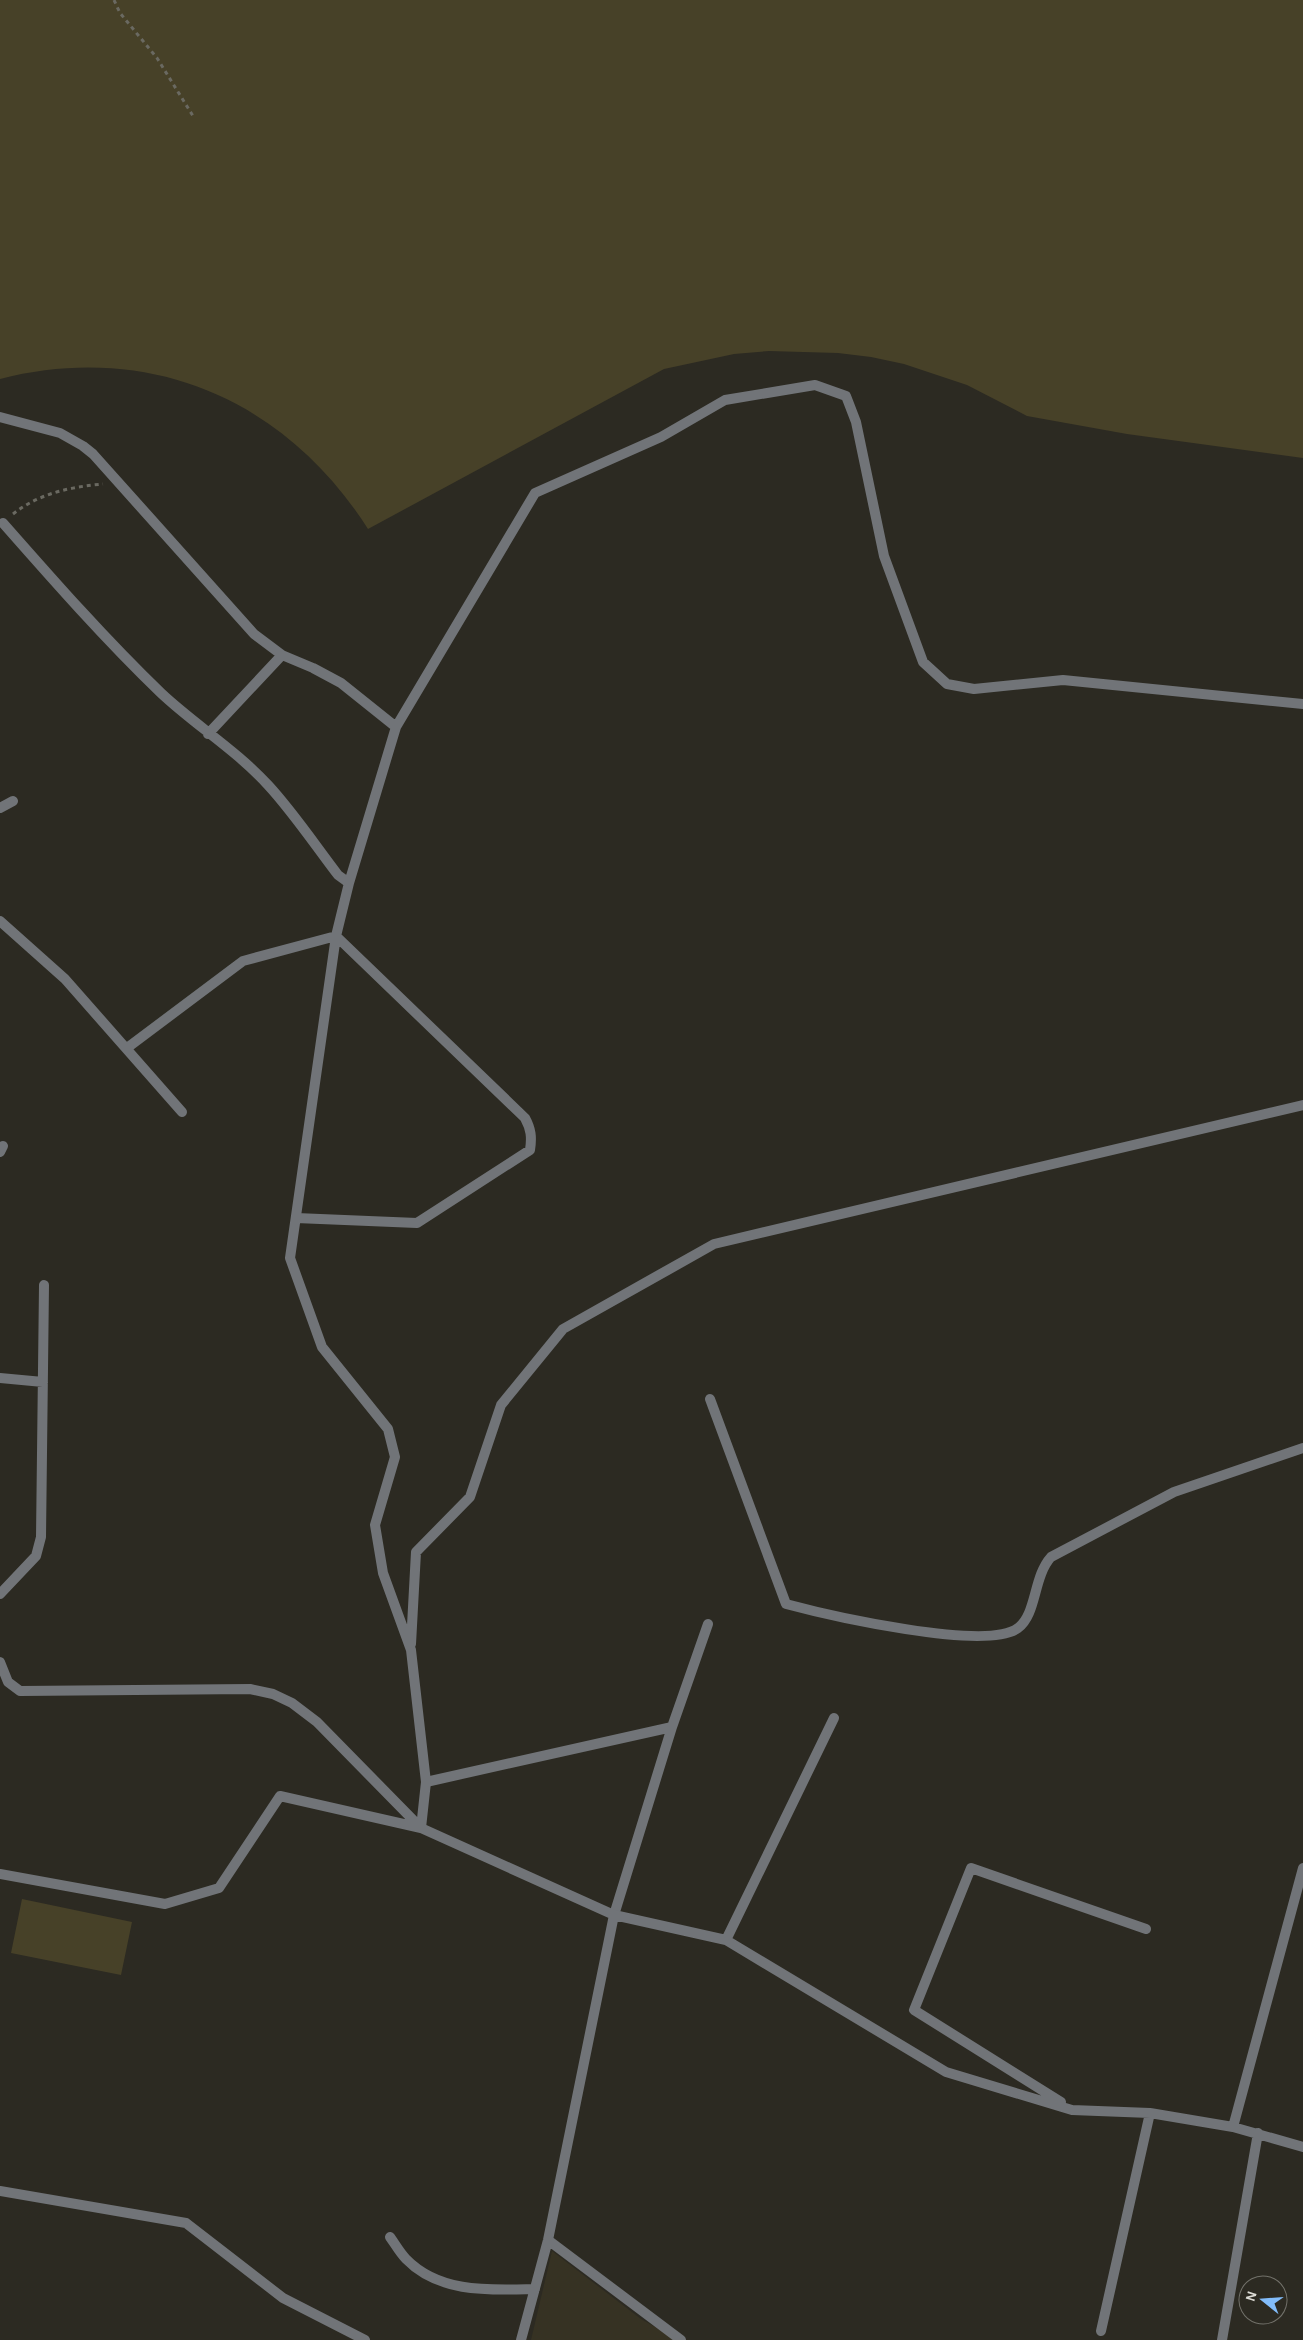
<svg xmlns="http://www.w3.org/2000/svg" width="1303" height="2340" viewBox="0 0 1303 2340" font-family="'Alegreya Sans',sans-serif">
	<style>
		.built { fill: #363223 }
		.green { fill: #474128 }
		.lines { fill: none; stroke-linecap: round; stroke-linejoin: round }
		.path { stroke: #6a6961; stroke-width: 3; stroke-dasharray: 4 4; stroke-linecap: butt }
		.lane { stroke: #717478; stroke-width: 10 }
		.street { stroke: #717478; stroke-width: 10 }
	</style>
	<rect width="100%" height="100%" fill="#2c2a22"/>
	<path class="built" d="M552,2251L641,2319L678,2340H531Z"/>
	<path class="green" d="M0,0H1303V458L1127,434L1027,416L967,385L904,364L871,357L838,353L769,351L734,354L664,369L368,529C286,400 150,341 0,379Z
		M22,1899L132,1922L121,1975L11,1953Z"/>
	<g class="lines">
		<path class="path" d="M114,0L120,13L157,58L193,116
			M13,514C40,493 70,487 103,484"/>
		<path class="lane" d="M426,1782L672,1727
			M614,1915L672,1727L708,1624"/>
		<path class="street" d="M0,417L60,433L83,446L93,454L254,634L282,655L313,668L341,683L396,727L535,493L661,437L725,400L815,385L846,396L856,422L884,556L923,662L947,684L974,689L1063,680L1303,704
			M208,734L282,655
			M0,808L13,801
			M349,883L396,727
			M0,921L65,979L182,1112
			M127,1048L243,961L336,936L525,1118C531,1129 532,1137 530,1150L417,1223L296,1218
			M0,1152L3,1146
			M0,1378L43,1382
			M710,1399L786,1604C827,1615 987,1652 1018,1628C1037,1614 1033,1577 1051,1557L1174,1492L1303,1448
			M0,1594L36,1556L41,1537L44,1285
			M411,1644L416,1552L470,1497L501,1405L563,1329L714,1244L1303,1105
			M0,1662L8,1682L20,1691L250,1689L273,1694L292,1703L317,1722L421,1828L614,1915L726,1940L946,2072L1072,2110L1150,2113L1233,2127L1303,2147
			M0,1874L165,1904L219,1888L280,1796L421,1828L426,1782L411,1650L383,1573L375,1525L395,1457L388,1429L322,1347L290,1258L336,936L349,883L338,875C315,845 293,812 268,785C236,750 195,725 161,693C105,639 54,581 3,523
			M726,1940L834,1718
			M1061,2102L914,2010L971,1868L1146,1929
			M1233,2127L1303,1868
			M0,2191L186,2223L283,2298L365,2340
			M390,2237C395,2244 400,2253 406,2259C440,2294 491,2290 535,2289
			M548,2240L681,2340
			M1101,2331L1150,2113
			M521,2340L548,2240L614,1915
			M1222,2340L1258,2133"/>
	</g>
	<g transform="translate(1263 2300) rotate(287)"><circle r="24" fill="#2c2a22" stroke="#72716a"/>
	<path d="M0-4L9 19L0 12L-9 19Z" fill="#82bcfa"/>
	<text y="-8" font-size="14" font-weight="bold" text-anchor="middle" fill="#dcdbd5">N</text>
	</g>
</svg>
